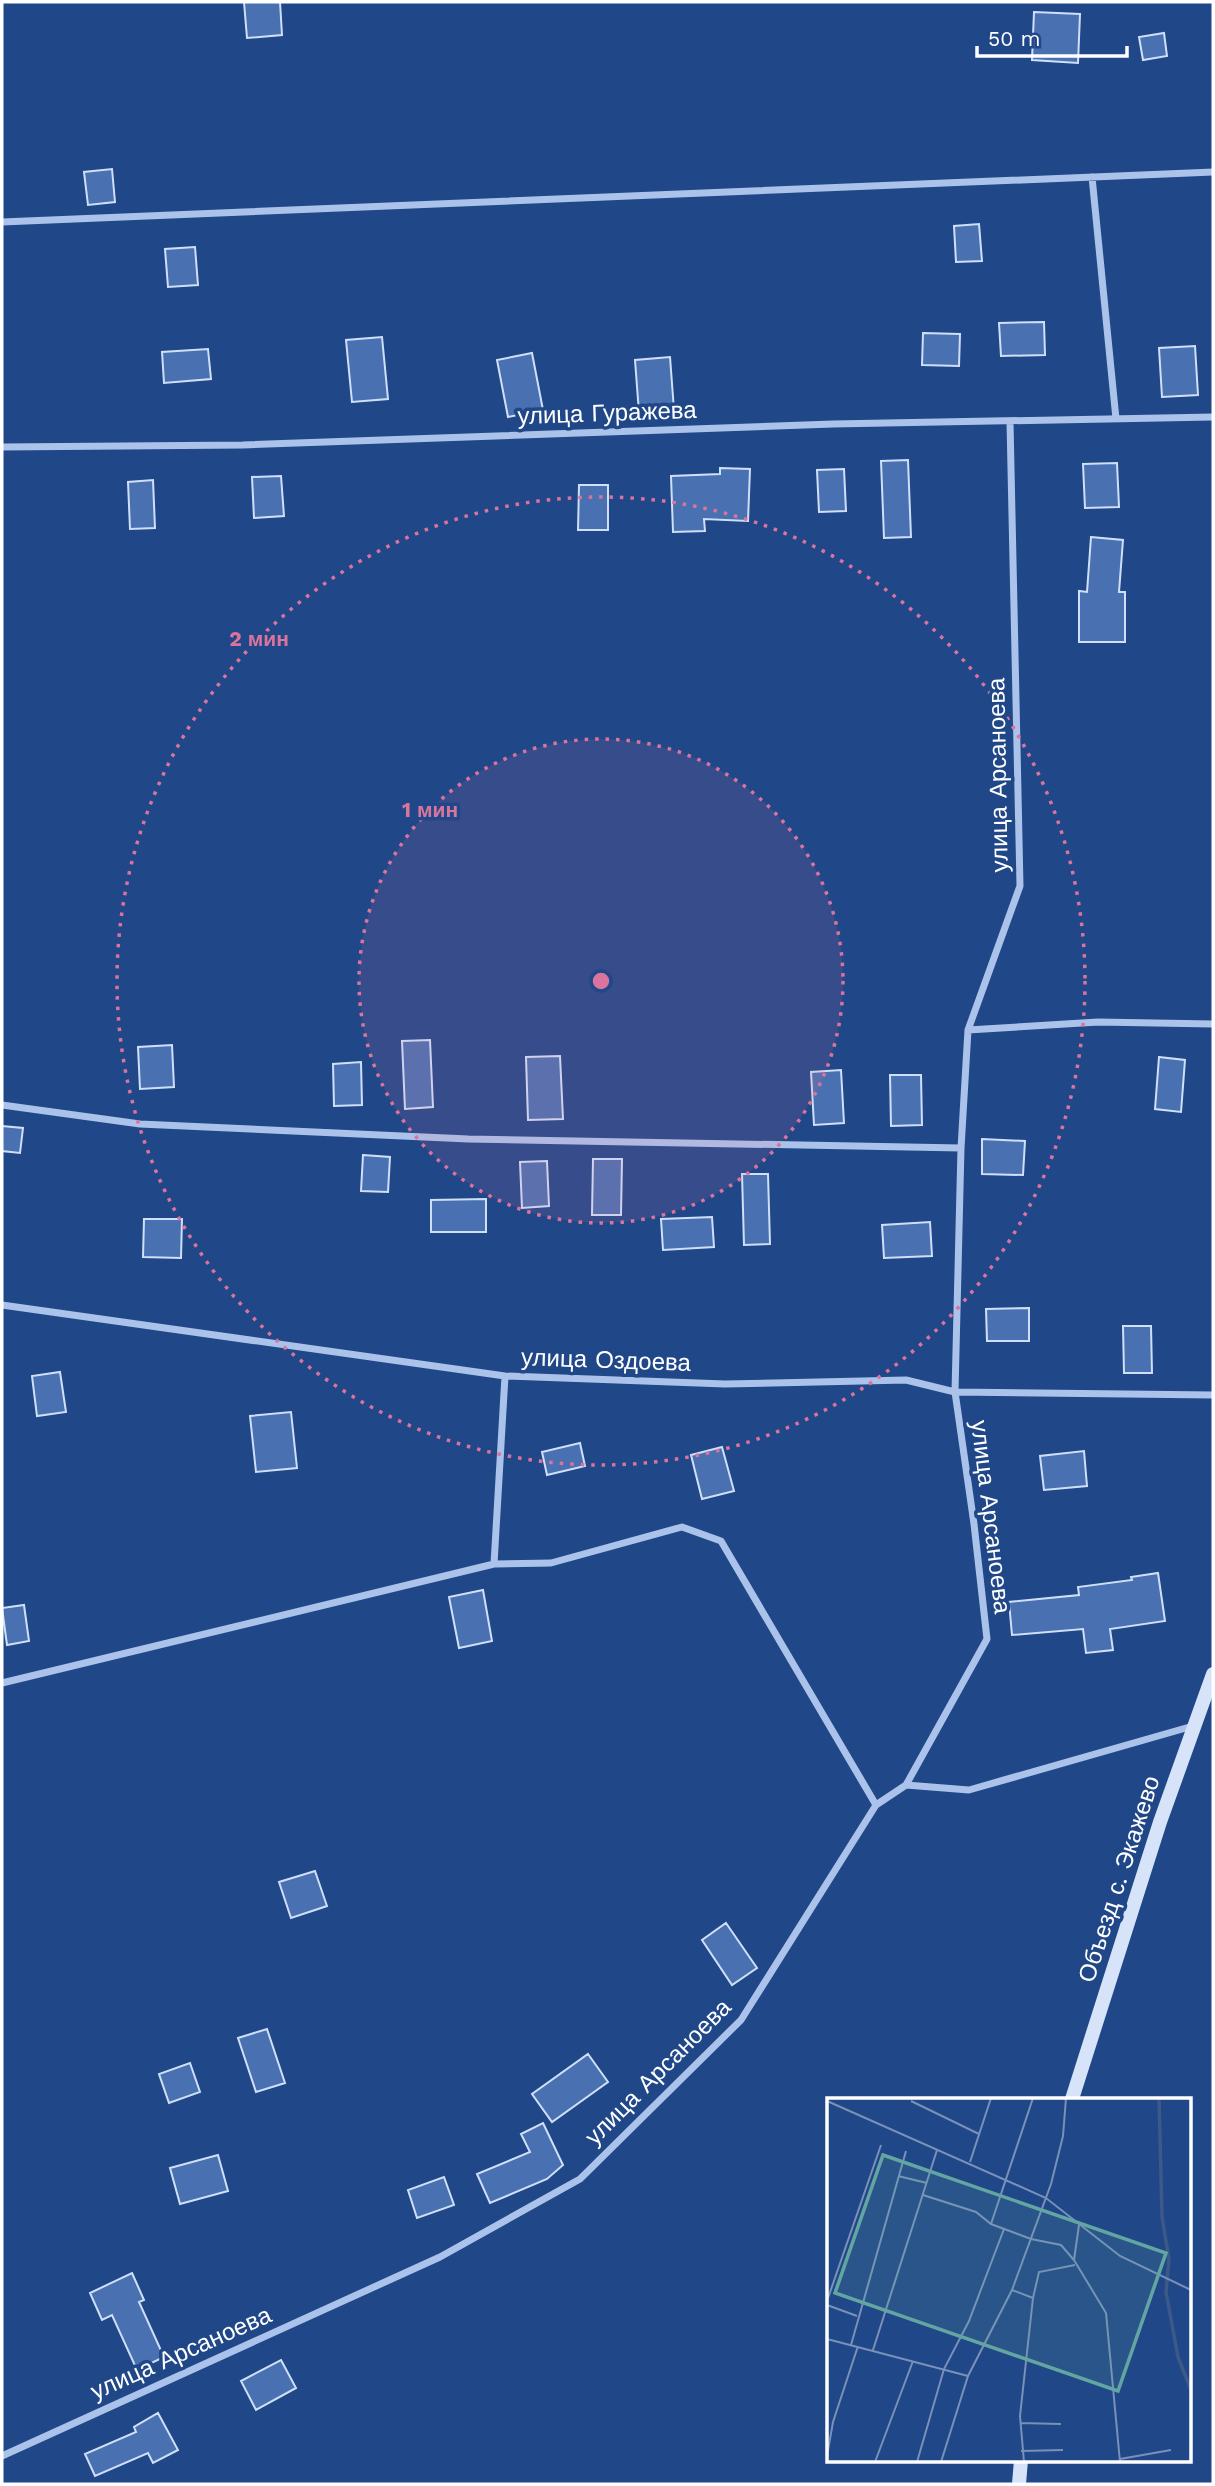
<svg xmlns="http://www.w3.org/2000/svg" width="1215" height="2486" viewBox="0 0 1215 2486" font-family="'Work Sans',sans-serif">
	<style>
		.building { fill: #4970b0; stroke: #cfdff8; stroke-width: 2 }
		.lines { fill: none; stroke-linecap: round; stroke-linejoin: round }
		.street { stroke: #abc3ea; stroke-width: 7 }
		.secondary { stroke: #d6e3f8; stroke-width: 14 }
		.ring { fill: none; stroke: #da749d; stroke-width: 3.5; stroke-dasharray: 3.5 7 }
		.labels { text-anchor: middle; dominant-baseline: central; stroke-width: 7; stroke-linejoin: round; paint-order: stroke }
		.street-label { font-size: 24px; fill: #fff; stroke: #204788 }
		.inset-river { fill: none; stroke: #3c5988; stroke-width: 3.5 }
		.inset-road { fill: none; stroke: #7991b8; stroke-width: 2 }
		.view { fill: #63a6a1; fill-opacity: 0.15; stroke: #63a6a1; stroke-width: 3.5 }
		.inset-edge { fill: none; stroke: #fff; stroke-width: 3.5 }
		.centre { fill: #da749d; stroke: #204788; stroke-width: 3.5 }
		.ring-label { font-size: 21px; text-anchor: middle; font-weight: bold; fill: #da749d; stroke: #204788; stroke-width: 7; stroke-linejoin: round; paint-order: stroke }
	</style>
	<rect width="100%" height="100%" fill="#204788"/>
	<path class="building" d="M244,2H280L282,35L247,38Z
		M1034,12L1080,14L1078,63L1032,60Z
		M1164,33L1167,56L1143,60L1139,37Z
		M112,169L115,202L88,205L84,172Z
		M979,224L982,261L956,262L954,226Z
		M195,247L198,285L168,287L165,249Z
		M1044,322L1045,355L1001,356L999,323Z
		M923,333L960,334L959,366L922,365Z
		M382,337L388,399L352,402L346,340Z
		M1195,346L1198,395L1162,397L1159,348Z
		M208,349L211,379L164,383L162,352Z
		M532,353L543,410L508,417L497,360Z
		M670,357L674,410L639,413L635,360Z
		M908,460L911,537L884,538L881,461Z
		M1117,463L1119,507L1085,508L1083,464Z
		M720,468L750,469L748,521L704,519L705,531L673,532L671,476L720,474Z
		M844,469L846,511L819,512L817,470Z
		M281,476L284,516L254,518L252,477Z
		M153,480L155,528L130,529L128,482Z
		M579,485H608V530H578Z
		M1091,537L1123,540L1119,592H1125V642H1079V591L1087,592Z
		M430,1040L433,1107L405,1109L402,1041Z
		M172,1045L174,1087L140,1089L138,1047Z
		M560,1056L563,1119L528,1120L526,1057Z
		M1159,1057L1185,1060L1181,1112L1155,1109Z
		M361,1062L362,1105L334,1106L333,1064Z
		M841,1070L844,1123L814,1125L811,1072Z
		M890,1075H921L922,1125L891,1126Z
		M2,1126L23,1128L20,1153L2,1151Z
		M982,1139L1025,1141L1023,1175L982,1174Z
		M363,1155L390,1157L388,1192L361,1191Z
		M593,1159H622L621,1215H592Z
		M547,1161L549,1206L522,1208L520,1162Z
		M742,1174H768L770,1244L744,1245Z
		M486,1199V1232H431V1200Z
		M712,1217L714,1247L663,1250L661,1219Z
		M144,1219H182L181,1258L143,1257Z
		M930,1222L932,1256L884,1258L882,1225Z
		M1029,1308V1341H987L986,1309Z
		M1123,1326H1151L1152,1373H1124Z
		M60,1372L66,1412L37,1416L32,1376Z
		M291,1412L297,1468L256,1472L250,1416Z
		M580,1443L585,1466L547,1475L542,1452Z
		M722,1447L734,1491L702,1499L691,1455Z
		M1084,1451L1087,1486L1044,1490L1040,1456Z
		M1158,1573L1165,1621L1110,1629L1113,1650L1086,1653L1083,1629L1012,1635L1009,1602L1079,1595L1078,1587L1132,1580L1131,1577Z
		M483,1590L492,1641L459,1648L449,1597Z
		M24,1605L29,1641L7,1645L2,1608Z
		M315,1871L327,1906L291,1918L279,1882Z
		M726,1923L757,1968L732,1985L702,1940Z
		M267,2029L285,2083L256,2092L238,2038Z
		M588,2054L608,2082L552,2122L532,2094Z
		M190,2063L200,2092L169,2103L159,2074Z
		M543,2123L563,2165L547,2179L490,2203L477,2174L530,2152L521,2134Z
		M218,2155L228,2191L180,2204L170,2168Z
		M444,2177L454,2205L417,2218L408,2190Z
		M132,2273L144,2300L139,2302L164,2357L137,2370L112,2315L102,2320L90,2293Z
		M281,2360L296,2388L256,2410L241,2381Z
		M158,2413L178,2450L153,2463L148,2453L95,2476L85,2454L136,2432L134,2427Z"/>
	<g class="lines">
		<path class="street" d="M1092,177L1116,419
			M2,222L1213,172
			M2,447L243,445L833,424L1213,417
			M968,1030L1098,1022L1213,1024
			M2,1105L140,1124L468,1139L961,1148
			M2,1305L505,1376L725,1384L906,1380L955,1392L1213,1395
			M494,1564L551,1563L682,1527L721,1541L876,1805
			M2,1683L494,1564L505,1376
			M906,1785L969,1790L1193,1726
			M2,2456L440,2257L580,2179L741,2020L876,1805L906,1785L987,1639L974,1524L955,1392L961,1148L968,1030L1020,886L1010,422"/>
		<path class="secondary" d="M1072,2099L1160,1822L1213,1674
			M1019,2484L1021,2460"/>
	</g>
	<circle cx="601" cy="981" r="242" fill="#da749d" fill-opacity=".12"/>
	<g class="ring">
		<circle cx="601" cy="981" r="242"/>
		<circle cx="601" cy="981" r="484"/>
	</g>
	<g class="labels">
		<g class="street-label">
			<text transform="translate(607 413) rotate(-2)">улица Гуражева</text>
			<text transform="translate(998 775) rotate(-91)">улица Арсаноева</text>
			<text transform="translate(606 1360) rotate(2)">улица Оздоева</text>
			<text transform="translate(991 1517) rotate(83)">улица Арсаноева</text>
			<text transform="translate(1119 1879) rotate(-72)">Объезд с. Экажево</text>
			<text transform="translate(658 2072) rotate(-45)">улица Арсаноева</text>
			<text transform="translate(181 2353) rotate(-24)">улица Арсаноева</text>
		</g>
	</g>
	<g transform="translate(827 2098)">
		<rect width="364" height="364" fill="#204788"/>
		<path class="inset-river" d="M332,0L335,119L342,161L339,194L351,259L364,292"/>
		<path class="inset-road" d="M0,3L219,100L293,158L364,192M84,3L152,36M143,64L164,0M71,78L100,85M96,97L149,114L164,126L204,141L234,147L247,162L279,215L293,364M164,126L206,0M247,162L252,127M185,192L206,200L193,318L197,364M206,200L212,174L248,167M0,203L54,47M0,207L30,218M0,241L141,278M24,247L79,53M46,252L110,52M193,325L234,326M194,353L236,352M0,358L6,324L31,248M293,361L344,352M48,364L86,263M90,364L117,271L142,223L177,131M114,364L141,278L185,192L224,86L236,38L239,0"/>
		<path class="view" d="M56,57L339,155L291,293L8,195Z"/>
		<rect width="364" height="364" class="inset-edge"/>
	</g>
	<circle cx="601" cy="981" r="10" class="centre"/>
	<g class="ring-label">
		<text x="259" y="646">2 мин</text>
		<text x="430" y="817">1 мин</text>
	</g>
	<rect width="1215" height="2486" fill="none" stroke="#ffffff" stroke-width="7"/>
	<path d="M977 46v10h150v-10" fill="none" stroke="#ffffff" stroke-width="3.5"/>
	<text x="988" y="46" font-size="21" fill="#ffffff" stroke="#204788" stroke-width="5" paint-order="stroke">50 m</text>
</svg>
